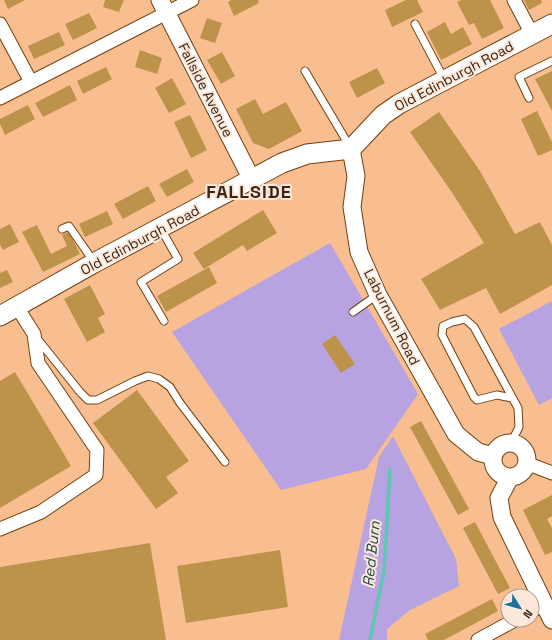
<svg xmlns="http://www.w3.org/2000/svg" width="552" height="640" viewBox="0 0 552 640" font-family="'Space Grotesk',sans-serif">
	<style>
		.green { fill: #b7a2e2 }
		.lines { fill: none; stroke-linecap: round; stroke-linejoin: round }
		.stream { stroke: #5ec8b3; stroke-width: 3.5 }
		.building { fill: #bd934b }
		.service-casing { stroke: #724010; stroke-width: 9 }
		.minor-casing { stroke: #724010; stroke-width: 15 }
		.tertiary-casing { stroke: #724010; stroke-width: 19 }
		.secondary-casing { stroke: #724010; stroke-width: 21 }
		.service { stroke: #fff; stroke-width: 7 }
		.minor { stroke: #fff; stroke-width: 13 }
		.tertiary { stroke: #fff; stroke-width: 17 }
		.secondary { stroke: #fff; stroke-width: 19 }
		.labels { text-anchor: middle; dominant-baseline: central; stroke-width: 4; stroke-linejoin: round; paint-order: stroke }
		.street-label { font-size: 14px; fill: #3c2512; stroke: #fbe8db }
		.water-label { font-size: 15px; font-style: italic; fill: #1a4941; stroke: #fbe8db }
		.district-label { font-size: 18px; font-weight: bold; letter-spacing: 1px; fill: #3c2512; stroke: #fbe8db }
	</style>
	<rect width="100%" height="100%" fill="#f9be8f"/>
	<path class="green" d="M330,243L418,394L366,469L281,490L172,332Z
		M552,301V398L539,405L499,329Z
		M393,436L456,559L459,586L410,610L387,629V640H339L379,457Z"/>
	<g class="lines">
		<path class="stream" d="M370,640L384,571L390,469"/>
	</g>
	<path class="building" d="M4,0H25L8,9Z
		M105,0H124L119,12L103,7Z
		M231,0H258L259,3L234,16L228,2Z
		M406,0H417L423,12L392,27L385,10Z
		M461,0H490L504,28L482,39L474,23L469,25L457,2Z
		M524,0H541L542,3L529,10Z
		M89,13L97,28L73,40L65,24Z
		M207,18L222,23L215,43L200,38Z
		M445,22L451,34L463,27L472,44L441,60L427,32Z
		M59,32L65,45L34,59L28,46Z
		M140,50L162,58L157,74L135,67Z
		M222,52L235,76L221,84L207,60Z
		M106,67L112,79L83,94L77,81Z
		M377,68L385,83L357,98L349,82Z
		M552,71V111L535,79Z
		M172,78L186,104L169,113L155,88Z
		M70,85L77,100L43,117L35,103Z
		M255,99L263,114L286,102L302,131L269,149L253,143L236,109Z
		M28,105L35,119L5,135L0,124V119Z
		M537,111L552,142V150L538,156L521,119Z
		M439,112L480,171L515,234L540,222L552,245V285L500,314L486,288L440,310L421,279L484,243L453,194L410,132Z
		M190,115L207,150L191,158L174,122Z
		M187,169L194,182L167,197L159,184Z
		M148,186L156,201L123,219L114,204Z
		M263,210L277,233L247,251L243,245L204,269L193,253Z
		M107,211L113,224L85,237L79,224Z
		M10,224L19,242L3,250L0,245V229Z
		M37,225L51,254L67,246L62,235L69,232L80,254L43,272L22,232Z
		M209,267L217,283L166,312L157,296Z
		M7,270L13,282L0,288V273Z
		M90,285L105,314L98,318L105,332L87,342L64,299Z
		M335,335L355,364L341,373L322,344Z
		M15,372L71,466L0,508V381Z
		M137,390L189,461L166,477L178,493L156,509L93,423Z
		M421,421L469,509L458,515L410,427Z
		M552,495V516L547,519L552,528V552L545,555L523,510Z
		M475,522L510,588L498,594L463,528Z
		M150,543L166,640H0V567Z
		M280,550L288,607L186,623L177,566Z
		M492,599L498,611L444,640H428L425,634Z"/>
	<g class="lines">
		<g class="service-casing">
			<path id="service" d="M415,24L444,79
				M305,71L350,147
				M529,98L519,77L552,61
				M62,229L69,226L94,262
				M161,229L178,259L141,282L164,321
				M353,312L377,295
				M36,337L80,392L88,400H97L135,381L148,376L159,379L170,387L180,403L225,462
				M511,443L519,427L518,408L474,327L465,319L452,322L443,326L442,335L474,397L477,400L497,395L512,398"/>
		</g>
		<g class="minor-casing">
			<path id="minor" d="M514,0L532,34
				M0,24L31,82
				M0,98L192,0
				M526,465L534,466L552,473
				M0,529L41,512L96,475L97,450L38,363L34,334L17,307
				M532,611L544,604
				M478,640L515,620"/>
		</g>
		<g class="tertiary-casing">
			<path id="tertiary" d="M160,0L252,180
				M351,149L356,176L352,207L359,252L378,295L456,434L478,452L493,456
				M493 460a17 17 0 1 1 34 0a17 17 0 1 1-34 0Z
				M510,477L499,498L502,517L552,620"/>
		</g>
		<g class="secondary-casing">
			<path id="secondary" d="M0,316L94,263L282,163L307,154L351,149L383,115L399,104L552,24"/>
		</g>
		<use href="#service" class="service"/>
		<use href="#minor" class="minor"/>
		<use href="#tertiary" class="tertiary"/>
		<use href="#secondary" class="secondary"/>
	</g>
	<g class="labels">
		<g class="street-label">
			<text transform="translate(454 76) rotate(-28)">Old Edinburgh Road</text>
			<text transform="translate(206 90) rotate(63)">Fallside Avenue</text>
			<text transform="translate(140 240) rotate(-28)">Old Edinburgh Road</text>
			<text transform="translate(392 317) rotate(63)">Laburnum Road</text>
		</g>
		<g class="water-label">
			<text transform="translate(371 554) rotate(-84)">Red Burn</text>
		</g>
		<g class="district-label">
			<text x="249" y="191">FALLSIDE</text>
		</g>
	</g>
	<g transform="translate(520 608) rotate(127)"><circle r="19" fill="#fbe8db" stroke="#af9a8b"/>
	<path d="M0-3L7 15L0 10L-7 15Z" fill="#1a71a0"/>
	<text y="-6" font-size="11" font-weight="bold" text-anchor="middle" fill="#3c2512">N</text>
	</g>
</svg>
